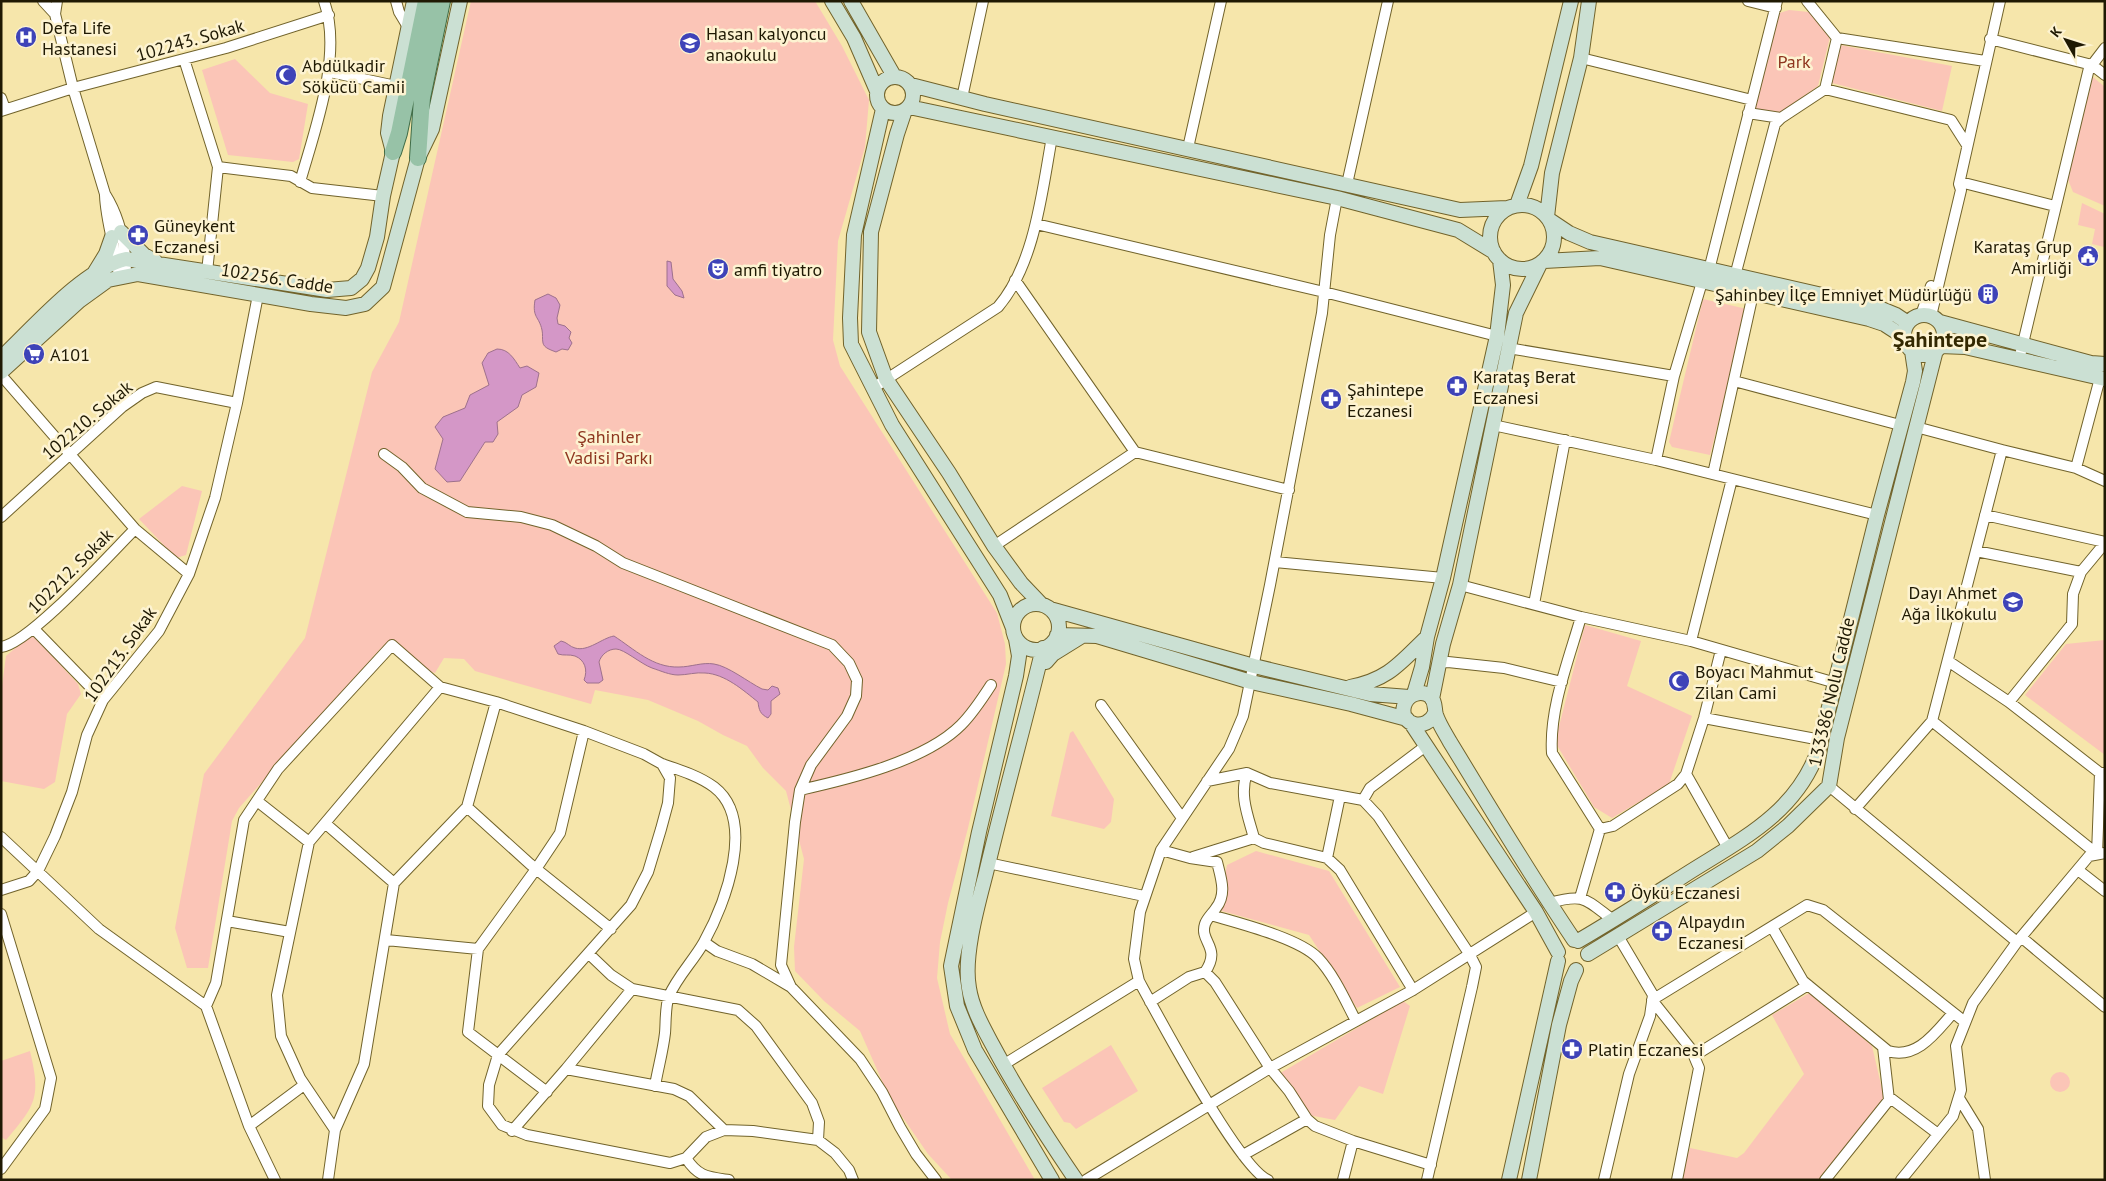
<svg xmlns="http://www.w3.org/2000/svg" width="2106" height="1181" viewBox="0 0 2106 1181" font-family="'PT Sans',sans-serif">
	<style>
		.green { fill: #fbc5b7 }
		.water { fill: #d497c7; stroke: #9e718c }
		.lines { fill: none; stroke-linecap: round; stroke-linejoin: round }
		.street-casing { stroke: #71632b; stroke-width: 12 }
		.secondary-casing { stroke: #71632b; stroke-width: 16 }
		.primary-casing { stroke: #406c47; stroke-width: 18 }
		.street { stroke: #fff; stroke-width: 10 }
		.secondary { stroke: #cbe0d3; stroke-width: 14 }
		.primary { stroke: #97c2a7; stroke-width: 16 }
		.labels { text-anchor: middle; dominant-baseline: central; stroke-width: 5; stroke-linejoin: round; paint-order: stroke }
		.poi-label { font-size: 18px; fill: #1f1903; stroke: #fdf3d1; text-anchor: start }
		.street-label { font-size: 18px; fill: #1f1903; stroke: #fdf3d1 }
		.park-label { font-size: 18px; fill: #8e351f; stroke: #fdf3d1 }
		.district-label { font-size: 22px; font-weight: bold; fill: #332800; stroke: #fdf3d1 }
	</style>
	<rect width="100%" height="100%" fill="#f6e6ab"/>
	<path class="green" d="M471,1H815L842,46L869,100L865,147L838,241L833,340L840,366L997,613L1005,644L1006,664L968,828L948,903L940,942L937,978L950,1034L1035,1180H952L928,1154L890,1099L860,1031L824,1001L795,971L794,947L804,859L786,791L763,768L747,746L723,735L698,721L648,700L595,690L591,704L475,671L464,659L444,658L435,673L425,670L391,642L380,649L239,808L232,821L208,968H187L175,928L204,774L305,638L372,372L399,322Z
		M1789,10L1809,12L1830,37L1818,86L1780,113L1753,110L1776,14Z
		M1840,45L1952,66L1942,111L1832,83Z
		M235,59L270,93L308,104L299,159L293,162L228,155L202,70Z
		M2093,77L2105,87V206L2073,192L2067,177Z
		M2082,203L2105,214V269L2104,247L2092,244L2095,229L2078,225Z
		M1703,299L1747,309L1710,455L1672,447L1669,442Z
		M182,486L202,491L186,555L176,558L139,519Z
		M1585,625L1641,641L1627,686L1692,716L1669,784L1612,818L1594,807L1555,742Z
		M32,634L78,684L81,694L67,714L55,782L44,789L1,781V693L6,656Z
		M2105,640V755L2025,695L2066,644Z
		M1073,731L1114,799L1111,822L1104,829L1051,816L1070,733Z
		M1256,851L1329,871L1400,987L1357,1008L1309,935L1218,910L1227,865Z
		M1811,992L1872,1046L1884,1098L1818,1180H1679L1690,1148L1737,1158L1744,1153L1804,1074L1772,1015Z
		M1403,1001L1410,1006L1383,1094L1359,1086L1335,1120L1303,1114L1277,1075Z
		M1111,1045L1138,1091L1076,1129L1070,1123L1064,1122L1042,1088Z
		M30,1051C41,1097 36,1105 6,1140L1,1137V1061Z
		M2050 1082a10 10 0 1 1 20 0a10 10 0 1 1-20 0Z"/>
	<path class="water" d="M667,261L671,262L673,279L682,291L684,298L675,295L667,286Z
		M548,294L556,298L560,305L557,318L558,324L565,326L571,332L569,338L572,343L568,350L562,349L556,352C551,350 544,348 543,343C542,339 543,334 542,330C539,316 532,318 535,300Z
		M497,349C509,349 514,359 520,368L527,366L539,373L536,387L522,395L518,407L497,422L498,434L493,442H485L460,481L447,482L435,469L443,439L435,427L443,417L465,408L470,395L489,385L482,363L488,353Z
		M614,636C634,649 653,668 679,667C691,667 702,662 714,664C728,666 748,682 762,689L768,690L772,686L778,688L780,694L771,701V714L768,718C760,714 759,710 758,702C743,690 725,674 705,673C696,672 687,675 678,675C670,675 661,671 652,668C641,664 624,649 616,649C608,649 601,655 599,662L603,680L599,683H587L584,680C588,670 585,660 575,656C569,654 564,656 558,654L554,646L561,641C567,642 570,647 575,648C588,652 602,638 614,636Z"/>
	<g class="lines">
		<g class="street-casing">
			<path id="street" d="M43,1L55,14
				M57,1L55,14L73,88L105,194C120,218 126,247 126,276
				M396,1L399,12L408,27
				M1748,1L1776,8
				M1807,1L1837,38L1985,61
				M1990,39L2092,65
				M2105,48L2092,65L2105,75
				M1581,58L1752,100
				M184,59L218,167L207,272
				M330,72L396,86
				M1825,89L1951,120L1967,145
				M1,98L5,109
				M962,98L983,1
				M1,111L73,88L226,48L329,15
				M1748,113L1781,118
				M1188,148L1221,1
				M218,167L291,176L312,188L383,196
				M300,182C315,129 343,55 324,1
				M1960,182L2055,206
				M1347,184L1388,1
				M105,195C106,223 116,249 119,277
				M1036,224L1324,292L1497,336
				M1709,270L1777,1
				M1735,276L1775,124L1781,118L1825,89L1837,38
				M1015,280L1135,452L1289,490
				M1921,315L1931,286
				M1931,316L1961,190L1959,184L2000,1
				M1508,348L1674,376
				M2019,360L2090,64
				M1,375L135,529L189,574
				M1734,381L1900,425
				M873,388L998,307C1035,264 1042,191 1052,137
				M1493,425L1656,460L1674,376L1702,282
				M1916,427L2002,450L1932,721
				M2002,450L2076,468L2105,481
				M384,454L402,467L422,488L467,512L521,517L552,525L596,546L623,563L832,645L849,663L857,680L856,696L847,716L811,765L800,790L795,822L781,965L791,987L860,1059L882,1092L900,1127L916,1154L936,1180
				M1656,460L1877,515
				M2076,468L2100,378
				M1713,474L1753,294
				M1985,515L2105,542
				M1,517L122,407L142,393L156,387L237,403
				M994,546L1135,452
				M1976,551L2081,572
				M1275,562L1443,578
				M1460,585L1581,617L1691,641L1836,683
				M1534,604L1565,440
				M1581,617C1569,659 1549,709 1552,753L1600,829L1613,826L1678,784L1686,774L1704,718L1721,650
				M34,629L103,700
				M1691,641L1732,479
				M1,647C29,644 111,553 135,529
				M1948,661L2009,702L2100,773H2105
				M1439,663L1448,662L1504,668L1562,682
				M2009,702L2072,624L2073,594L2081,572L2105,543
				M1101,705L1182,818
				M1704,718L1821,740
				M1247,773C1239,795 1248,816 1254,838L1264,843L1327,858L1340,870L1413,990
				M1686,774L1728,848
				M1207,781L1247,773L1270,783L1363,800L1378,816L1470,955L1476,967L1472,987L1427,1180
				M1829,786L2017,942
				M800,790C849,779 925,761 961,725C973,713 982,699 991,685
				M1363,800L1370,788L1427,745
				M257,801L309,842
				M467,807L530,864L611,929
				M1855,809L1932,721L2097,854
				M326,824L394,883
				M1,837L99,929L206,1006L249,1126L275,1180
				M1161,850L1190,858L1217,862C1221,878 1227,894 1216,908C1213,913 1207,918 1205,924C1199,942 1222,947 1205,972
				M2097,854L2100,773
				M1193,857L1254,838
				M1327,858L1340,796
				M988,863L1144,896
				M2078,870L2105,891
				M1,890L29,881L38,871L55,836L72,792L87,735L103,700L159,631L189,574L215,498L237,403L258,295
				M1580,898L1600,829
				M1549,903C1585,893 1585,899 1613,920
				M1,914L51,1078L45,1109L1,1169
				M1211,915C1238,923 1299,938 1318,958C1334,975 1345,1000 1356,1021
				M227,921L290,932
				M1772,927L1803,981L1888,1051C1917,1060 1936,1032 1953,1013
				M2021,937L2105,1007
				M386,940L478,949
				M704,942L717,951L752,964L791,987
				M589,954L611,975L632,989L738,1010L756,1026L812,1103L819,1122L818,1140
				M1150,1002L1189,977L1205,972L1215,982L1270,1068L1289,1091L1307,1119L1315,1126L1353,1141L1431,1165
				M206,1006L216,983L244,820L278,769L392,645L440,687
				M1694,1056L1808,985
				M1003,1065L1139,981
				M566,1069L674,1089L689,1096L724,1130
				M655,1086C658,1068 663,1051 665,1033C666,1022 665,1006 669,996C677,977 694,960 704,942C725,904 757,820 714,787C699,776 680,770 662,764
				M547,1092L468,1032L478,949L536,869L560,833L584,731
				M1889,1097L1938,1134
				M1959,1098L1978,1129L1985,1180
				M249,1126L304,1085
				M335,1130L300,1078L281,1036L277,995L309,842L440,687L496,702L584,731L644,754L662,764L670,778L668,803L661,829L648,872L631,905L498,1055L489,1085L488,1106L502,1125L527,1135L670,1163L686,1158L706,1137L724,1130L753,1131L818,1140L835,1153L849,1170L853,1180
				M512,1131L566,1069L632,989
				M1243,1155L1307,1119
				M686,1158C698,1177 708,1177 729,1180
				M328,1180L335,1130L364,1064L394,883L467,807L496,702
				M1086,1180L1270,1068L1413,990L1536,912
				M1268,1180C1239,1168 1158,1016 1139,981L1134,959L1140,912L1161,850L1229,749L1243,716L1270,585L1322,313L1330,235L1337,198
				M1343,1180L1353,1141
				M1604,1180L1629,1074L1650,1016L1653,995L1618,936
				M1677,1180L1699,1068L1691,1049L1652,1000L1807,905L1823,910L1965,1022
				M1825,1180L1889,1100L1883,1047
				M1901,1180L1953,1116L1961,1090L1956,1046L1973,1003L2017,942L2089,856L2105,853"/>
		</g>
		<g class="secondary-casing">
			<path id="secondary" d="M832,1L854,38L877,91
				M851,1L894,76
				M877 95a18 18 0 1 1 36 0a18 18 0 1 1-36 0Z
				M911,85L985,104L1460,210L1507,208
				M909,107L1337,198L1458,230L1494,252
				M883,109L854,235L850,318L851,344L892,425L1000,595L1013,628
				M905,110L897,134L871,232L869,332L886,379L949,473L994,546L1021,583L1041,604
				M1517,205L1531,166L1571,1
				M1490 237a32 32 0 1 1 64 0a32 32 0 1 1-64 0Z
				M1547,217L1552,173L1581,58L1589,1
				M1551,221L1569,233L1590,242L1879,308L1896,315L1908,323
				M121,232L144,255L155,261
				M1544,261L1600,258L1869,319L1884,324L1904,337
				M95,272L106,254L112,237
				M1904 335a20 20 0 1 1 40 0a20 20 0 1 1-40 0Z
				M1940,322L2091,363L2105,364
				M1940,346L1965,347L2105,379
				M1,358C33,328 83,269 126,259L327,290L351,288L362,279L368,268L377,237L383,196L393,152L388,133L390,116L414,1
				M1,372L79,301L108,280L138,274L311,304L346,308L365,304L383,287L418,158L432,129L460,1
				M1013 627a23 23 0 1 1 46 0a23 23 0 1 1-46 0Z
				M1050,609L1254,666L1370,694L1409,697
				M1057,635L1097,636L1251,682L1351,704L1407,719
				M1016,639L1019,656L1016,676L979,832L951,966L957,1006L975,1050L1052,1180
				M1043,648C1025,723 1004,797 986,873C978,904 963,956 969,988C972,1008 983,1027 992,1044C1017,1091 1046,1136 1076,1180
				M1046,662L1053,654L1082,636
				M1350,687C1388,680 1400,663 1427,637
				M1414,694L1422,667L1427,637L1443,578L1497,336L1503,285L1500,260
				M1432,699L1443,644L1460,585L1516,313L1540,264
				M1435,713C1427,732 1399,726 1404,706C1407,694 1422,689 1431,697C1436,703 1434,708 1436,715C1439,724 1445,733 1450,742C1491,809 1530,875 1574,940
				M1411,723L1536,912L1558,952
				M1578,941C1614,920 1650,897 1685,875C1738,841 1795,815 1818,751L1877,515L1913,382L1915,371L1912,351
				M1588,954L1757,851L1788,826L1829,786L1837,738L1936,350
				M1509,1180L1558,961
				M1529,1180L1559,1025L1571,981L1576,970"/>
		</g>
		<g class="primary-casing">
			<path id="primary" d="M393,152L399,133L426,1
				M418,158L422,98L442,1"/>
		</g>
		<use href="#street" class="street"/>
		<use href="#secondary" class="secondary"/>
		<use href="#primary" class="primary"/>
	</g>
	<defs>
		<g id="hospital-disc" transform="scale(1.125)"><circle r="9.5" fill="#3e43b8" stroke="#fdf3d1"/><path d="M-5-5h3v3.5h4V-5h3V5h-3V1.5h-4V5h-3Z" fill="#fff"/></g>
		<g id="school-disc" transform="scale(1.125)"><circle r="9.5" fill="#3e43b8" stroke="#fdf3d1"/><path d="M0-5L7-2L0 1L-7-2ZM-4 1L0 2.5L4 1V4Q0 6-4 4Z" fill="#fff"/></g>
		<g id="mosque-disc" transform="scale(1.125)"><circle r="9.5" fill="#3e43b8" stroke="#fdf3d1"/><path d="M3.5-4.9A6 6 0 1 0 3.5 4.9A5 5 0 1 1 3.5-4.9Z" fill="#fff"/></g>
		<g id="pharmacy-disc" transform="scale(1.125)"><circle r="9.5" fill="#3e43b8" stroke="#fdf3d1"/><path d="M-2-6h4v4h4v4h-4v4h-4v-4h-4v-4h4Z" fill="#fff"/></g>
		<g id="civic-disc" transform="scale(1.125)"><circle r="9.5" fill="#3e43b8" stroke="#fdf3d1"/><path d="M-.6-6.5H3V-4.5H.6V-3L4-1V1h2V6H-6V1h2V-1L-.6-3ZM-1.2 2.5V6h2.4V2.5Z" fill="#fff"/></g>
		<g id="theatre-disc" transform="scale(1.125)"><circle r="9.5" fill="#3e43b8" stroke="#fdf3d1"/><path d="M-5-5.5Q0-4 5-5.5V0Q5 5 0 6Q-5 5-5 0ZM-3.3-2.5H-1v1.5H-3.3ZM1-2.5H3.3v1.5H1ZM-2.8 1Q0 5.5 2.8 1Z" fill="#fff"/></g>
		<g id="building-disc" transform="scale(1.125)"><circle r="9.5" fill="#3e43b8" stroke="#fdf3d1"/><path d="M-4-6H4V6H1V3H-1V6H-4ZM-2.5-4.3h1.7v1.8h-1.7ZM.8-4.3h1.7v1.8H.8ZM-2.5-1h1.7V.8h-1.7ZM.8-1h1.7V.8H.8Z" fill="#fff"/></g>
		<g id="supermarket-disc" transform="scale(1.125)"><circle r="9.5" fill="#3e43b8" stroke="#fdf3d1"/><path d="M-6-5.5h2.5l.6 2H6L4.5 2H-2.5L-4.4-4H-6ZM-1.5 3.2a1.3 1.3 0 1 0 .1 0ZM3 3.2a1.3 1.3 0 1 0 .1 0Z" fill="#fff"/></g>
	</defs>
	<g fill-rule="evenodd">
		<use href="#hospital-disc" x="26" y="37"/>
		<use href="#school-disc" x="690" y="43"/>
		<use href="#mosque-disc" x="286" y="75"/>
		<use href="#pharmacy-disc" x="138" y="235"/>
		<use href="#civic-disc" x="2088" y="256"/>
		<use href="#theatre-disc" x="718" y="269"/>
		<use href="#building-disc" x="1988" y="294"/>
		<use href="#supermarket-disc" x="34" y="354"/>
		<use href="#pharmacy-disc" x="1457" y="386"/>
		<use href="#pharmacy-disc" x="1331" y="399"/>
		<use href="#school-disc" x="2013" y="602"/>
		<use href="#mosque-disc" x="1679" y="681"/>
		<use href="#pharmacy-disc" x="1615" y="892"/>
		<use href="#pharmacy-disc" x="1662" y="931"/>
		<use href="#pharmacy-disc" x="1572" y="1049"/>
	</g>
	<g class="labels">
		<g class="poi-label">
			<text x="42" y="27">Defa Life<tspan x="42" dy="21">Hastanesi</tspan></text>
			<text x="706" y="33">Hasan kalyoncu<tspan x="706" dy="21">anaokulu</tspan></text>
			<text x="302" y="65">Abdülkadir<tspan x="302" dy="21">Sökücü Camii</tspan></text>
			<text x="154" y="225">Güneykent<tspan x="154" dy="21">Eczanesi</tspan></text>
			<text x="2072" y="246" text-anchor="end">Karataş Grup<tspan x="2072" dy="21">Amirliği</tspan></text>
			<text x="734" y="269">amfi tiyatro</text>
			<text x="1972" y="294" text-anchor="end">Şahinbey İlçe Emniyet Müdürlüğü</text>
			<text x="50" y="354">A101</text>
			<text x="1473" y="376">Karataş Berat<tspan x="1473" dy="21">Eczanesi</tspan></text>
			<text x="1347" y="389">Şahintepe<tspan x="1347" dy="21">Eczanesi</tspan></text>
			<text x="1997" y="592" text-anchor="end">Dayı Ahmet<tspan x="1997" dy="21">Ağa İlkokulu</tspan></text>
			<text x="1695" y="671">Boyacı Mahmut<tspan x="1695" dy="21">Zilan Cami</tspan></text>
			<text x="1631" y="892">Öykü Eczanesi</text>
			<text x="1678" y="921">Alpaydın<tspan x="1678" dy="21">Eczanesi</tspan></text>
			<text x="1588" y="1049">Platin Eczanesi</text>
		</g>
		<g class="street-label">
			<text transform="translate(190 40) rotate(-16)">102243. Sokak</text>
			<text transform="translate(277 278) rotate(9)">102256. Cadde</text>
			<text transform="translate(87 420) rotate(-40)">102210. Sokak</text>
			<text transform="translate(70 571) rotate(-45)">102212. Sokak</text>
			<text transform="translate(120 654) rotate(-55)">102213. Sokak</text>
			<text transform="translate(1831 692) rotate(-77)">133386 Nolu Cadde</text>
		</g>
		<g class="park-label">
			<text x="1794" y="61">Park</text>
			<text x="609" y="436">Şahinler<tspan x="609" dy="21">Vadisi Parkı</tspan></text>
		</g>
		<g class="district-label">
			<text x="1940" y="339">Şahintepe</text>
		</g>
	</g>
	<rect width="2106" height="1181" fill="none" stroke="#1f1903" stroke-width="5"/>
	<g transform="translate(2066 40) rotate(309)" stroke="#fdf3d1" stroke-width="4" paint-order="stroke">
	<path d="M0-4L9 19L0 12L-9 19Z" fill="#1f1903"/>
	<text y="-8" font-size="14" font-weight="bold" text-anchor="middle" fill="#1f1903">K</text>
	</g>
</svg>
